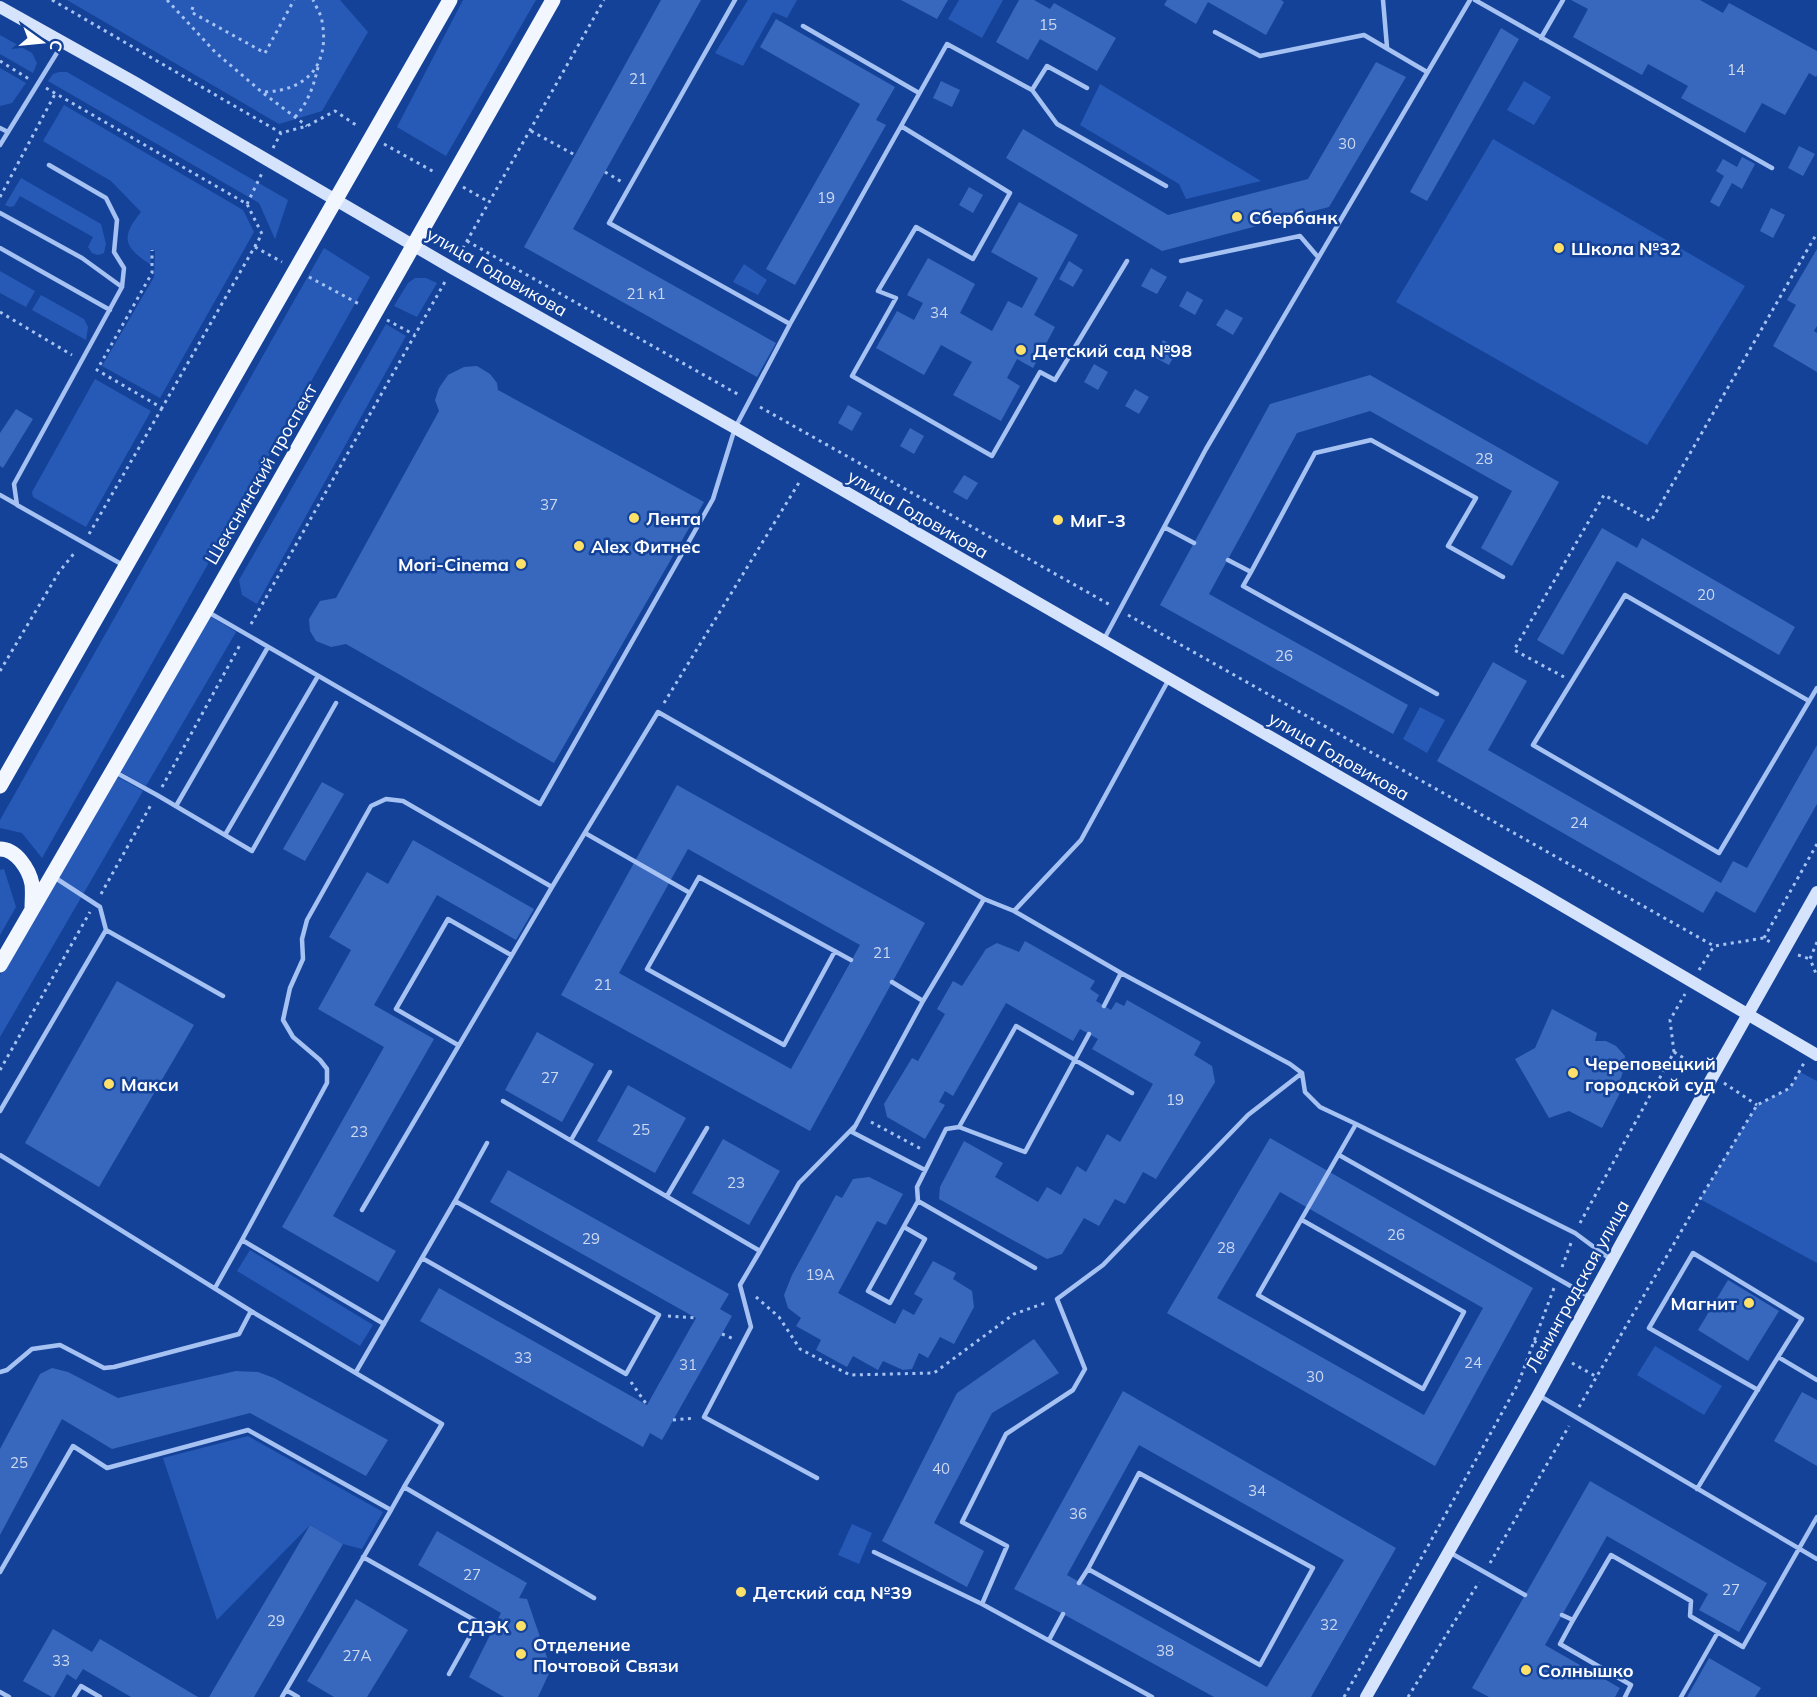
<svg xmlns="http://www.w3.org/2000/svg" width="1817" height="1697" viewBox="0 0 1817 1697" font-family="Mulish,sans-serif">
	<style>
		.green { fill: #275ab6 }
		.building { fill: #3868be; fill-rule: evenodd }
		.lines { fill: none; stroke-linecap: round; stroke-linejoin: round }
		.path { stroke: #a6c2f3; stroke-width: 3; stroke-dasharray: 3 4.5; stroke-linecap: butt }
		.lane { stroke: #a6c2f3; stroke-width: 4.5 }
		.secondary { stroke: #d5e3fc; stroke-width: 12 }
		.primary { stroke: #f2f6ff; stroke-width: 15 }
		.poi-dot { fill: #ffe068; stroke: #144298; stroke-width: 2 }
		.labels { text-anchor: middle; dominant-baseline: central; stroke-width: 5; stroke-linejoin: round; paint-order: stroke }
		.number-label { font-size: 15px; fill: #cdd9ef }
		.poi-label { font-size: 18px; font-weight: bold; fill: #fff; stroke: #144298; text-anchor: start }
		.street-label { font-size: 18px; fill: #fff; stroke: #144298 }
	</style>
	<rect width="100%" height="100%" fill="#144298"/>
	<path class="green" d="M67,0H340L368,32L322,111L279,124Z
		M463,0H536L446,156L397,127Z
		M748,0H797L787,18L773,12L743,66L715,53Z
		M959,0H1003L982,38L948,19Z
		M0,35L32,53L37,63L33,73L0,54Z
		M0,68L26,83L12,103L0,106Z
		M59,72H67L288,200L275,239L259,203L48,81L53,74Z
		M1524,81L1551,97L1534,125L1507,110Z
		M1100,84L1261,181L1186,199L1179,184L1080,125Z
		M64,105L243,210L254,232L160,398L102,366L154,277L155,251L150,249L151,265C124,247 120,238 141,212L111,181L43,141Z
		M1493,139L1745,286L1647,445L1396,302Z
		M21,178L101,224L106,244L104,253L98,255L92,253L88,247L93,237L20,196L14,206L10,207L5,205Z
		M324,248L370,277L42,858L22,833L0,828V820Z
		M744,264L767,280L758,295L733,282Z
		M0,271L35,291L26,307L0,293Z
		M415,278H426L437,283L417,317L394,306L408,283Z
		M41,295L84,319L88,327L86,340L32,310Z
		M386,324L406,336L257,604L242,595L239,580Z
		M95,379L151,411L86,527L33,497L32,492Z
		M210,616L236,632L146,786L119,771Z
		M1420,707L1445,720L1427,753L1403,739Z
		M116,776L143,791L0,1037V975Z
		M4,869L16,907L0,935V870Z
		M1800,1072L1817,1081V1263L1700,1199L1757,1105L1790,1088Z
		M250,1250L373,1325L360,1346L237,1271Z
		M1655,1346L1722,1386L1704,1415L1637,1375Z
		M248,1436L383,1512L362,1549L343,1544L310,1525L217,1620L163,1458Z
		M852,1524L872,1533L859,1564L838,1555Z"/>
	<path class="building" d="M661,0H701L573,229L776,343L757,377L524,247Z
		M901,0H948L937,19Z
		M1019,0H1034L1050,9L1054,3L1116,38L1097,71L1040,39L1028,60L996,42Z
		M1167,0H1281L1284,2L1266,35L1208,2L1196,24L1164,5Z
		M1571,0H1700L1723,13L1729,3L1817,51V75L1816,77L1809,73L1785,115L1762,103L1745,133L1681,98L1688,86L1648,64L1642,75L1573,37L1588,9Z
		M776,19L895,87L876,120L886,125L795,285L766,269L860,104L760,47Z
		M1501,28L1519,39L1427,201L1410,192Z
		M1376,62L1406,77L1329,207L1162,251L1006,158L1023,129L1168,215L1308,179Z
		M941,81L960,90L952,107L933,98Z
		M1799,146L1815,154L1803,176L1788,168Z
		M1742,157L1755,164L1742,189L1732,183L1719,207L1710,202L1724,176L1716,171L1723,159L1737,167Z
		M969,187L983,195L973,213L959,205Z
		M1019,202L1078,235L1034,315L1055,327L1033,368L1017,359L1007,378L1020,386L1001,421L953,395L972,362L941,345L924,375L876,348L897,311L914,320L923,303L907,295L928,258L975,284L960,313L992,331L1008,301L1022,308L1038,278L991,252Z
		M1771,208L1785,215L1773,238L1760,231Z
		M1817,249V326L1814,331L1817,333V372L1773,346L1796,305L1787,300Z
		M1069,261L1083,270L1073,287L1059,279Z
		M1151,268L1167,277L1157,294L1141,286Z
		M1187,291L1203,300L1195,315L1179,306Z
		M1226,309L1243,318L1233,335L1216,325Z
		M1163,340L1178,349L1169,365L1154,357Z
		M1094,364L1108,372L1098,390L1084,382Z
		M477,366L490,374L497,383L498,390L704,502L554,763L346,644L331,647L316,641L310,631L309,619L320,601L336,598L439,411L435,400L439,388L448,375L464,367Z
		M1370,375L1559,482L1512,566L1481,548L1512,491L1370,411L1297,433L1209,594L1408,705L1393,734L1160,605L1270,404Z
		M1135,389L1149,397L1139,414L1125,406Z
		M848,405L862,413L852,431L838,423Z
		M16,409L33,419L3,468L0,466V433Z
		M910,428L924,436L914,454L900,446Z
		M964,475L978,483L967,500L953,492Z
		M1602,528L1637,548L1642,538L1795,627L1779,655L1617,561L1563,655L1537,640Z
		M1493,662L1527,681L1488,750L1721,883L1733,861L1747,868L1817,745V804L1755,913L1716,891L1703,913L1437,761Z
		M322,782L344,794L305,861L283,849Z
		M677,785L925,923L810,1131L561,995ZM688,849L860,945L791,1069L619,973Z
		M413,840L534,909L516,940L437,895L374,1005L434,1039L333,1216L396,1251L378,1282L282,1227L384,1047L318,1009L351,950L329,937L367,872L388,884Z
		M1025,941L1095,981L1090,989L1099,995L1096,1001L1111,1010L1116,1002L1124,1006L1127,1000L1201,1042L1194,1055L1212,1066L1215,1082L1156,1179L1143,1172L1125,1204L1115,1199L1099,1226L1084,1218L1062,1254L1047,1259L939,1199L940,1187L964,1141L1003,1163L995,1177L1038,1202L1047,1187L1061,1195L1077,1166L1086,1172L1107,1134L1120,1142L1153,1084L1092,1049L1098,1039L1080,1029L1073,1041L1006,1003L953,1096L945,1091L939,1102L945,1105L925,1139L887,1117L884,1104L912,1058L918,1061L945,1014L937,1009L953,981L962,986L986,949L997,943L1019,952Z
		M117,981L194,1025L99,1187L25,1143Z
		M1552,1009L1597,1033L1595,1041H1606L1616,1046L1625,1056L1624,1068L1621,1078L1616,1085L1622,1089L1602,1128L1569,1111L1549,1118L1515,1059L1535,1048Z
		M537,1032L594,1064L562,1122L505,1090Z
		M628,1085L686,1118L655,1173L597,1141Z
		M1270,1138L1533,1288L1435,1466L1167,1313ZM1280,1192L1483,1308L1424,1415L1217,1298Z
		M723,1139L780,1171L749,1225L692,1193Z
		M508,1170L729,1294L720,1309L732,1316L662,1440L650,1433L643,1447L420,1321L439,1288L647,1405L696,1318L490,1202Z
		M869,1177L903,1194L886,1225L877,1221L838,1293L895,1324L903,1309L914,1315L923,1299L914,1294L933,1261L956,1273L953,1279L972,1291L974,1307L954,1344L940,1337L928,1358L919,1353L912,1369L903,1370L883,1361L878,1370L853,1356L847,1367L816,1350L821,1340L796,1326L801,1318L788,1308L784,1295L792,1275L836,1195L842,1198L853,1179Z
		M1728,1280L1779,1311L1748,1361L1698,1330Z
		M1034,1339L1059,1373L992,1413L934,1523L984,1551L967,1587L882,1541L957,1393Z
		M52,1368L68,1372L118,1398L236,1371L258,1372L274,1378L388,1440L366,1476L250,1413L112,1449L62,1419L0,1535V1449L40,1374Z
		M1123,1391L1396,1548L1311,1697H1214L1063,1614L1014,1589ZM1139,1445L1344,1560L1267,1687L1067,1575Z
		M1802,1392L1817,1400V1466L1774,1441Z
		M1590,1481L1767,1583L1739,1632L1699,1610L1708,1594L1607,1536L1545,1645L1620,1688L1615,1697H1489L1472,1688Z
		M310,1525L343,1544L254,1697H209Z
		M437,1531L527,1583L519,1598L527,1599L551,1669L538,1697H504L469,1677L501,1613L418,1565Z
		M356,1599L408,1630L367,1697H334L307,1681Z
		M53,1629L92,1652L100,1639L198,1697H131L83,1669L76,1680L67,1674L54,1697H52L23,1681Z
		M1709,1658L1761,1688L1755,1697H1687Z"/>
	<g class="lines">
		<path class="path" d="M52,0L281,133L307,126L335,111L359,127
			M167,0L215,52L263,93L307,126
			M193,7L191,12L265,53L294,0
			M0,61L29,79
			M46,88L247,204L262,234L162,408L97,370L152,273V250
			M265,92C308,90 330,64 322,21C321,14 316,7 313,0
			M295,117C308,103 314,85 318,67
			M531,131L575,155
			M384,144L436,173
			M273,148L281,133
			M605,172L622,182
			M463,187L489,202
			M0,197L55,94
			M247,204L262,173
			M467,241L741,396
			M255,247L282,262
			M459,255L604,0
			M309,277L361,305
			M0,312L72,355
			M387,320L415,335
			M760,407L1112,606
			M89,534L162,408
			M1128,615L1714,946L1764,938L1773,944
			M251,624L446,280
			M0,671L59,572L76,551
			M1564,677L1514,650L1604,495L1651,521L1817,233
			M664,703L800,481
			M162,787L241,643
			M101,894L152,803
			M1764,938L1817,844
			M1817,942L1810,959L1817,976
			M1798,955L1810,959
			M1699,970L1714,946
			M1674,1052L1700,1068
			M0,1070L90,912
			M1724,1083L1757,1105
			M871,1122L923,1150
			M1580,1223L1674,1052L1670,1020L1685,994
			M1562,1267L1571,1243
			M756,1297L779,1317L800,1349L850,1375L934,1373L1014,1314L1048,1302
			M668,1316L696,1318
			M722,1334L734,1339
			M1534,1341L1548,1349
			M1572,1363L1597,1377
			M631,1382L647,1405
			M1579,1407L1700,1199L1757,1105L1790,1088L1804,1063
			M673,1420L695,1418
			M1490,1563L1569,1426
			M1344,1697L1518,1384L1554,1288
			M1408,1697L1479,1582"/>
		<path class="lane" d="M735,0L609,223L790,324
			M1383,0L1387,47
			M1475,0L1772,168
			M803,26L919,93
			M1215,32L1260,56L1364,35L1427,72
			M1541,38L1563,0
			M1032,90L1047,66L1087,88
			M901,126L1010,193L973,259L916,227L878,291L896,298L852,376L992,456L1040,372L1055,380L1127,261
			M0,128L8,132
			M0,145L63,43
			M49,165L106,198L117,220L114,252L124,268L122,287L14,484L17,505L123,565
			M0,213L82,258L122,287
			M0,248L110,310
			M1181,261L1300,236L1318,257
			M0,495L16,504
			M1164,527L1194,543
			M1228,560L1251,572L1315,453L1371,440L1476,498L1448,546L1503,577
			M1251,572L1243,586L1437,694
			M208,612L540,804L713,499L735,428L790,324L947,44L1032,90L1057,124L1166,186
			M1103,641L1206,449L1470,0
			M1809,701L1625,595L1533,745L1719,853L1817,688
			M115,772L157,795L252,851L336,703
			M176,806L268,647
			M585,833L690,893
			M225,835L318,676
			M54,877L100,907L106,930L223,996
			M552,887L658,712L984,899
			M835,951L784,1045L647,969L699,877L851,960
			M892,982L923,1001
			M1104,1006L1121,973
			M458,1045L396,1009L448,919L511,955
			M503,1101L760,1251L799,1183L856,1125
			M0,1111L106,930
			M1356,1124L1575,1233L1610,1259
			M959,1127L1025,1152L1089,1034
			M571,1140L610,1072
			M0,1155L251,1311L442,1424L404,1487L594,1598
			M1339,1155L1590,1297
			M925,1170L852,1132L923,1001L984,899L1014,911
			M667,1196L707,1128
			M455,1201L487,1143
			M918,1201L1035,1268
			M362,1210L552,887L403,801L386,799L371,806L307,920L302,939L303,959L290,988L283,1020L293,1037L320,1060L327,1069V1083L242,1240L384,1324
			M1302,1220L1464,1312L1423,1389L1258,1295L1356,1124L1320,1107L1305,1092L1302,1073
			M904,1227L925,1239L890,1303L868,1291L918,1201L917,1187L946,1129L959,1127L1016,1026L1132,1093
			M760,1251L740,1285L751,1327L704,1417L817,1478
			M215,1288L242,1240
			M1778,1357L1817,1380
			M0,1372L7,1370L32,1349L60,1345L104,1368L114,1367L239,1334L251,1311
			M356,1372L422,1258L626,1374L659,1315L455,1201L422,1258
			M1540,1396L1817,1559
			M1697,1489C1732,1432 1766,1375 1802,1319L1693,1253L1649,1328L1758,1390
			M874,1552L982,1604L1152,1697
			M1449,1552L1525,1595
			M363,1557L478,1622L449,1674
			M0,1572L73,1446L107,1468L248,1430L391,1510L404,1487
			M1079,1583L1088,1569L1260,1665L1313,1568L1139,1473L1088,1569
			M982,1604L1007,1546L962,1522L1006,1434L1073,1390L1085,1369L1057,1299L1103,1265L1248,1115L1302,1073L1290,1064L1121,973L1014,911L1081,840L1169,679
			M1562,1615L1573,1620L1611,1555L1691,1601L1690,1616L1743,1647L1817,1517
			M1573,1620L1560,1644L1631,1685L1625,1697
			M1049,1640L1063,1614
			M286,1690L298,1697
			M0,1692L9,1697
			M74,1697L81,1686L100,1697
			M282,1697L391,1510
			M1681,1697L1718,1632"/>
		<path class="secondary" d="M0,7L134,82L452,268L735,428L1534,889L1817,1055
			M1366,1697L1538,1395L1713,1076L1817,892"/>
		<path class="primary" d="M0,786L450,0
			M0,849C16,849 29,869 32,884C33,892 32,901 32,909
			M0,965L206,610L553,0"/>
	</g>
	<g class="poi-dot">
		<circle cx="1237" cy="217" r="6"/>
		<circle cx="1559" cy="248" r="6"/>
		<circle cx="1021" cy="350" r="6"/>
		<circle cx="634" cy="518" r="6"/>
		<circle cx="1058" cy="520" r="6"/>
		<circle cx="579" cy="546" r="6"/>
		<circle cx="521" cy="564" r="6"/>
		<circle cx="1573" cy="1073" r="6"/>
		<circle cx="109" cy="1084" r="6"/>
		<circle cx="1749" cy="1303" r="6"/>
		<circle cx="741" cy="1592" r="6"/>
		<circle cx="521" cy="1626" r="6"/>
		<circle cx="521" cy="1654" r="6"/>
		<circle cx="1526" cy="1670" r="6"/>
	</g>
	<g class="labels">
		<g class="number-label">
			<text x="1048" y="24">15</text>
			<text x="1736" y="69">14</text>
			<text x="638" y="78">21</text>
			<text x="1347" y="143">30</text>
			<text x="826" y="197">19</text>
			<text x="646" y="293">21 к1</text>
			<text x="939" y="312">34</text>
			<text x="1484" y="458">28</text>
			<text x="549" y="504">37</text>
			<text x="1706" y="594">20</text>
			<text x="1284" y="655">26</text>
			<text x="1579" y="822">24</text>
			<text x="882" y="952">21</text>
			<text x="603" y="984">21</text>
			<text x="550" y="1077">27</text>
			<text x="1175" y="1099">19</text>
			<text x="641" y="1129">25</text>
			<text x="359" y="1131">23</text>
			<text x="736" y="1182">23</text>
			<text x="1396" y="1234">26</text>
			<text x="591" y="1238">29</text>
			<text x="1226" y="1247">28</text>
			<text x="820" y="1274">19А</text>
			<text x="523" y="1357">33</text>
			<text x="1473" y="1362">24</text>
			<text x="688" y="1364">31</text>
			<text x="1315" y="1376">30</text>
			<text x="19" y="1462">25</text>
			<text x="941" y="1468">40</text>
			<text x="1257" y="1490">34</text>
			<text x="1078" y="1513">36</text>
			<text x="472" y="1574">27</text>
			<text x="1731" y="1589">27</text>
			<text x="276" y="1620">29</text>
			<text x="1329" y="1624">32</text>
			<text x="1165" y="1650">38</text>
			<text x="357" y="1655">27А</text>
			<text x="61" y="1660">33</text>
		</g>
		<g class="poi-label">
			<text x="1249" y="217">Сбербанк</text>
			<text x="1571" y="248">Школа №32</text>
			<text x="1033" y="350">Детский сад №98</text>
			<text x="646" y="518">Лента</text>
			<text x="1070" y="520">МиГ-3</text>
			<text x="591" y="546">Alex Фитнес</text>
			<text x="509" y="564" text-anchor="end">Mori-Cinema</text>
			<text x="1585" y="1063">Череповецкий<tspan x="1585" dy="21">городской суд</tspan></text>
			<text x="121" y="1084">Макси</text>
			<text x="1737" y="1303" text-anchor="end">Магнит</text>
			<text x="753" y="1592">Детский сад №39</text>
			<text x="509" y="1626" text-anchor="end">СДЭК</text>
			<text x="533" y="1644">Отделение<tspan x="533" dy="21">Почтовой Связи</tspan></text>
			<text x="1538" y="1670">Солнышко</text>
		</g>
		<g class="street-label">
			<text transform="translate(497 272) rotate(30)">улица Годовикова</text>
			<text transform="translate(261 474) rotate(-60)">Шекснинский проспект</text>
			<text transform="translate(918 514) rotate(30)">улица Годовикова</text>
			<text transform="translate(1339 756) rotate(30)">улица Годовикова</text>
			<text transform="translate(1577 1286) rotate(-61)">Ленинградская улица</text>
		</g>
	</g>
	<g transform="translate(42 42) rotate(105)" stroke="#144298" stroke-width="4.5" paint-order="stroke">
	<path d="M0-4.5L10 22L0 15L-10 22Z" fill="#ffffff"/>
	<text y="-9" font-size="16" font-weight="bold" text-anchor="middle" fill="#ffffff">С</text>
	</g>
</svg>
